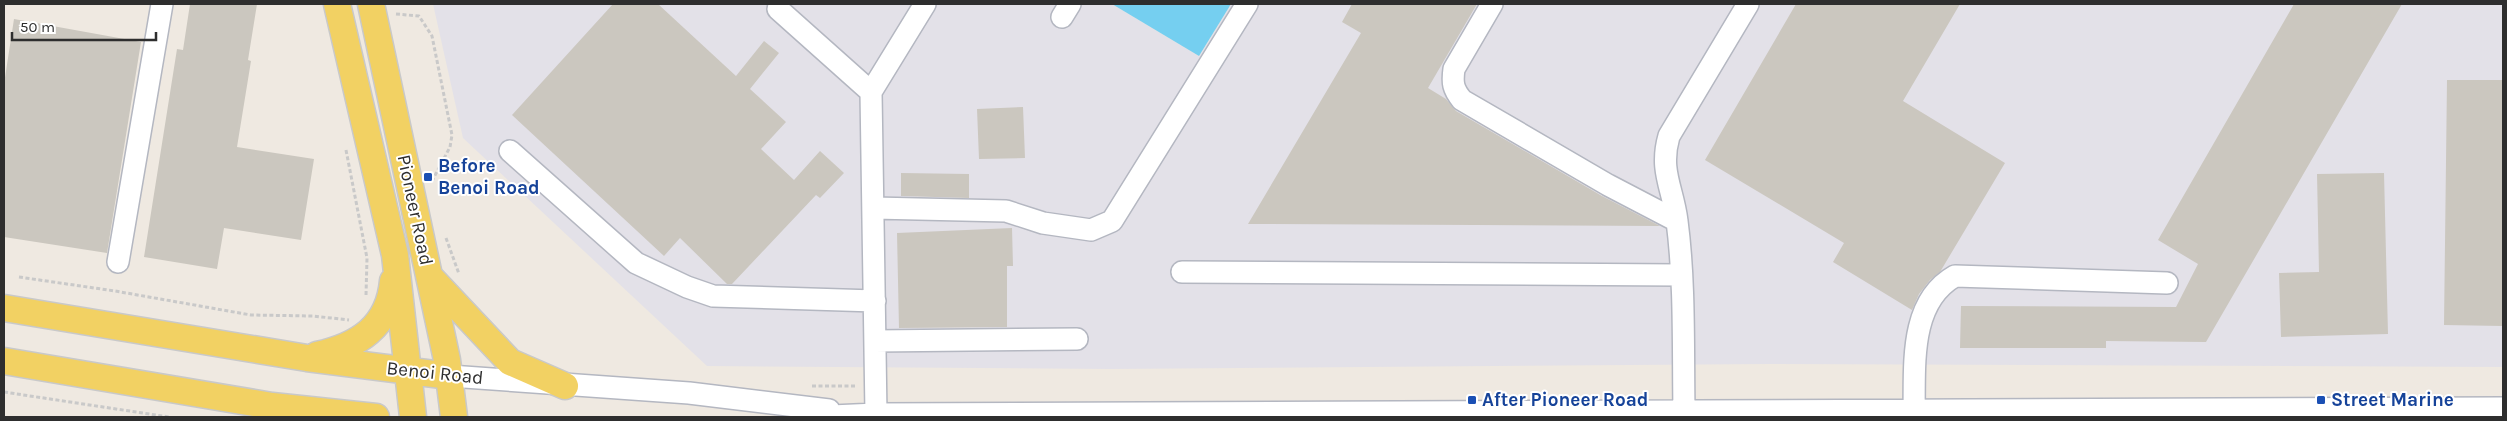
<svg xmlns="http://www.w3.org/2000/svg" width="2507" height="421" viewBox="0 0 2507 421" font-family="Karla,sans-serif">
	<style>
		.industrial { fill: #e3e1e8 }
		.water { fill: #75cff0 }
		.building { fill: #cbc7bf }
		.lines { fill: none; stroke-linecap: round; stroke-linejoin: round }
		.minor-casing { stroke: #b4b7c1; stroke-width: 24 }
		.major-casing { stroke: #c9c9c9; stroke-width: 29 }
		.path { stroke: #c9c9c9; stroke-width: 3; stroke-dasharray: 4 2.5; stroke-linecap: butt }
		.minor { stroke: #fff; stroke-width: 21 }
		.major { stroke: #f2d163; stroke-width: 26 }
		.transit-dot { fill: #1a4fb4; stroke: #fff; stroke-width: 2 }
		.labels { text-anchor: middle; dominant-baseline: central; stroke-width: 4; stroke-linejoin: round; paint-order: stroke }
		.transit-label { font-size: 19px; font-weight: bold; fill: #164399; stroke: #fff; text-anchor: start }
		.street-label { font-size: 19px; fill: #2e2e2e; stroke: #fff }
	</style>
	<rect width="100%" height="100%" fill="#efe9e1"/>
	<path class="industrial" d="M433,4H1112L1199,56L1231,4H2503V367L1769,364L1110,369L707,366L463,138Z"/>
	<path class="water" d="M1112,4H1231L1199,56Z"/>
	<path class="building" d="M190,4H257L248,60L251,61L237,147L314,159L301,240L224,228L217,269L144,257L177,49L183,50Z
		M613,4H658L736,76L764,41L779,53L750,89L786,122L761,149L794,180L820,151L844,173L820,198L816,195L732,284H727L680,238L664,256L512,115Z
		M1352,4H1477L1428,88L1446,99L1456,111L1602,196L1660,226L1248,224L1361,33L1342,22Z
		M1796,4H1960L1903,101L2005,163L1940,272L1930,280L1919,294L1912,310L1833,262L1844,243L1705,160Z
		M2294,4H2402L2206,342L2106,341V348H1960L1961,306L2176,307L2198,264L2158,240Z
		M14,19L141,42L107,253L4,237V84Z
		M2447,80H2503V326L2444,325Z
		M1023,107L1025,158L979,159L977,109Z
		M901,173L969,174V198L901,196Z
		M2384,173L2388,334L2281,337L2279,273L2319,272L2317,174Z
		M1012,228L1013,266H1007V327L899,328L897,233Z"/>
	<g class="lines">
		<g class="minor-casing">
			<path id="minor" d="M1492,4L1454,69C1452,83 1453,89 1462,100L1608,185L1677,221
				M778,9L871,92
				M1062,17L1070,4
				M510,151L636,263L687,287L713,296L875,301
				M874,208L1006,211L1043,223L1091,230L1112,221L1247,4
				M118,262L162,4
				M1182,272L1680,275
				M875,341L1077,339
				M450,376L689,393L829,410
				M1914,410C1915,365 1909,302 1955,276L2167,283
				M1684,411C1683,349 1685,282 1677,221C1673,188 1659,171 1669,136L1748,4
				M876,414L871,92L925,4
				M810,417L876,414L2503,408"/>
		</g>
		<g class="major-casing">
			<path id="major" d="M337,4L395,255L413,417
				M371,4L447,360L454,417
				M429,276L510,362L565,386
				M4,308L307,358L450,376
				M317,355C358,346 389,327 393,281
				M4,361L272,406L376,417"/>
		</g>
		<path class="path" d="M396,14L419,16L432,36L452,135L450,147L432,181
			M346,150L367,258L366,295
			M446,238L459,274
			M19,277L115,291L251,315L313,316L349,320
			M812,386H856
			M4,392L169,417"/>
		<use href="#minor" class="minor"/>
		<use href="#major" class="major"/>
	</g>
	<g class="transit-dot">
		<rect x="423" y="172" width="10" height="10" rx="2.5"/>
		<rect x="1467" y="395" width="10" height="10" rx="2.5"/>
		<rect x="2316" y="395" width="10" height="10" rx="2.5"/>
	</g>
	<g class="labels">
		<g class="transit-label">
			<text x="438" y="166">Before<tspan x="438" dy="22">Benoi Road</tspan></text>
			<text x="1482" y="400">After Pioneer Road</text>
			<text x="2331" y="400">Street Marine</text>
		</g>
		<g class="street-label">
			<text transform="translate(415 210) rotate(78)">Pioneer Road</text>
			<text transform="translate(435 373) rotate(6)">Benoi Road</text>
		</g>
	</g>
	<rect width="2507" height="421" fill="none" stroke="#2e2e2e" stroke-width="10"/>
	<path d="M12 32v8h144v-8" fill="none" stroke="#2e2e2e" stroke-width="2.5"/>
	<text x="20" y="32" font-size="15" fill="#2e2e2e" stroke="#ffffff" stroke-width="4" paint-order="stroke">50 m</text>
</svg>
